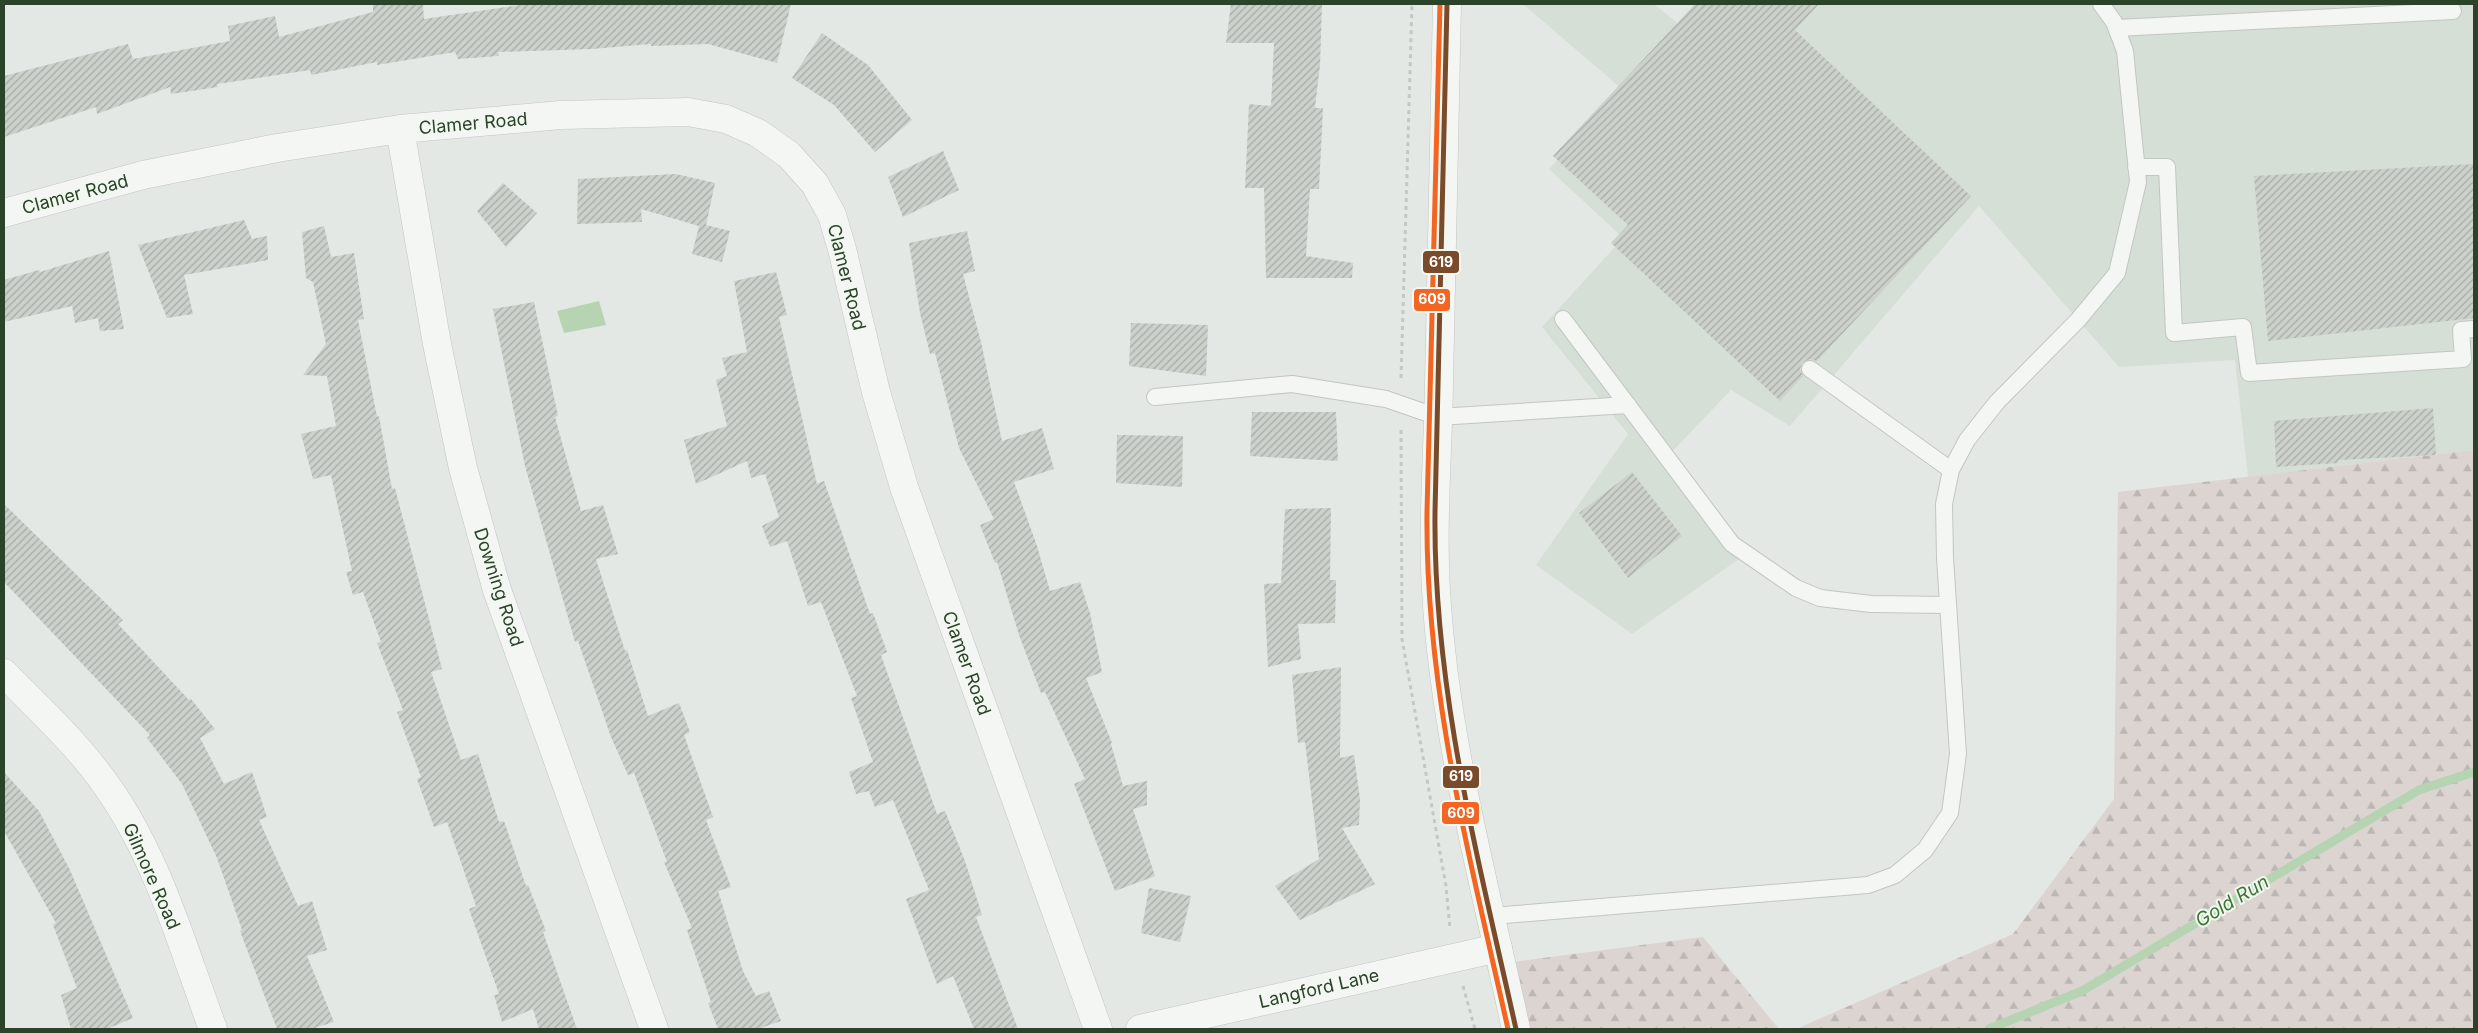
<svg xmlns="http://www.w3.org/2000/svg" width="2478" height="1033" viewBox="0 0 2478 1033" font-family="Inter,sans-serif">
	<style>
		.built { fill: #d6dfd5 }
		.forest { fill: url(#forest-firs) }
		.water { fill: #b7d4b2 }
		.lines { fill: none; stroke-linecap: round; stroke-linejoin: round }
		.stream { stroke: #b7d4b2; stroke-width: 9 }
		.building { fill: url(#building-hatch) }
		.service-casing { stroke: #c2c6c2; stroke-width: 18 }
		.minor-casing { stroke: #c2c6c2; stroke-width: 29 }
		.tertiary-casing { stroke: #c2c6c2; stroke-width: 29 }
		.path { stroke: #c3c8c3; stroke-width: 3; stroke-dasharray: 4 4; stroke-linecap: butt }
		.service { stroke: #f3f6f3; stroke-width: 16 }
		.minor { stroke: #f3f6f3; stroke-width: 28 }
		.tertiary { stroke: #f3f6f3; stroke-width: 28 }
		.bus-1-casing { stroke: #f2f8f1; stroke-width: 9 }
		.bus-2-casing { stroke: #f2f8f1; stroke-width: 9 }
		.bus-1 { stroke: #7a4b2a; stroke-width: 5 }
		.bus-2 { stroke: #f26522; stroke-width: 5 }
		.labels { text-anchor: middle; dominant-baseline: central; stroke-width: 4; stroke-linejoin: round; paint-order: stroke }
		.street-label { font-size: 18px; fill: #2b4329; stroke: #f2f8f1 }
		.water-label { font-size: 19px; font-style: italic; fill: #3c7832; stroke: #f2f8f1 }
		.line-badge { stroke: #f2f8f1; stroke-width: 2 }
		.badge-label { font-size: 14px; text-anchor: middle; font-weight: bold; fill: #fff }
	</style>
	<defs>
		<pattern id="forest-firs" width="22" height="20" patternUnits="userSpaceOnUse" patternTransform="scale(1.25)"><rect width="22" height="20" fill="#dcd4d1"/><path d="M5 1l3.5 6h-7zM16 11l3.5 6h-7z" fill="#bdb7b3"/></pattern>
		<pattern id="building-hatch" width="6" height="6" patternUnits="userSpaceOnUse" patternTransform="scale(1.25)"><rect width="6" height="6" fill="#ccd1cc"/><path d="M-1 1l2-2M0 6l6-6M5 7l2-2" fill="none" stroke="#a6aba6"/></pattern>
	</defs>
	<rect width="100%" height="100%" fill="#e4e8e4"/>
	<path class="built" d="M1654,4L1680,25L1694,4H2474V450L2248,477L2235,360L2119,367L1979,206L1790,426L1731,390L1665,459L1749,552L1632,634L1536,565L1628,434L1542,327L1623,238L1549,169L1622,89L1524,5Z"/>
	<path class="forest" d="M2474,450V1029H1796L2013,934L2114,799L2118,492Z
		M1703,937L1779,1029H1512L1497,964Z"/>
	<path class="water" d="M599,301L606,325L564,333L557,311Z"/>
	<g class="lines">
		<path class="stream" d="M1989,1029L2082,991L2419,790L2474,772"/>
	</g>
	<path class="building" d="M373,4H423L424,19L527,4H791L777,63L708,44L651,46V44L592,49L498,52L499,56L458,59L455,52L377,65V62L311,75L310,70L217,84L218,87L171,94L170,87L97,114L96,107L4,137V76L128,44L133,59L230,41L228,26L275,16L279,37L373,12Z
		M1231,4H1322L1320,65L1315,108H1323L1319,189H1310L1306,256L1353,263L1352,278H1266L1264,188H1245L1249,104L1271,106L1274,43H1226Z
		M1695,4H1819L1795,30L1971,196L1817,361L1810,359L1802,363L1800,369L1803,376L1780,401L1611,243L1628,225L1553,156Z
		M822,33L868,65L912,120L875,152L834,105L792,78Z
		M943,151L959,190L903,217L888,177Z
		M2474,164V318L2268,341L2254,176Z
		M676,174L715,183L706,225L730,231L722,262L692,254L699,226L641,209L642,222L577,224L578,179Z
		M503,183L537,213L506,247L477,211Z
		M244,220L252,239L267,236L268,260L184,275L193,314L167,318L138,245Z
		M324,226L331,257L354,253L364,319L358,320L377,417L379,416L392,489L395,488L442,669L431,672L461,760L478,754L499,822L504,821L526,886L528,885L546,931L543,932L577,1029H539L533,1009L502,1022L494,995L499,994L469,909L476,906L447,822L434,827L417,779L421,777L397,712L403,710L377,643L381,642L363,592L353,595L346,572L352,571L331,475L313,479L301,434L336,426L327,376L303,375L326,344L313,282L306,278L302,232Z
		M967,231L975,271L963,274L981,342L1002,441L1042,428L1054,469L1014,482L1037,546L1050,591L1080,582L1090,613L1102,672L1086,678L1112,743L1111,744L1123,786L1147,781V805L1133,809L1155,876L1115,891L1074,784L1085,779L1045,692L1041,693L1019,635L997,562L995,563L980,525L994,519L959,448L935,353L930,354L920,313L909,243Z
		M109,251L124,329L100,331L98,318L75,323L72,306L4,322V280L39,270L40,272Z
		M776,272L787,315L779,317L817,484L824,481L870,614L873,613L887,652L881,655L937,814L945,811L965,861L982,915L976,917L1018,1029H974L953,976L937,984L906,899L929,890L893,800L875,807L869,791L856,794L849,772L873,762L851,698L857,696L821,602L808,606L787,541L770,547L762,526L779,517L765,474L751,478L747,461L696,484L684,440L727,426L716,380L727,376L722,358L747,352L734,281Z
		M534,302L558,416L555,417L581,511L603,505L618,554L596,559L625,651L627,650L648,716L679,703L690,732L684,735L713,817L706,820L731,887L718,891L743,971L756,996L769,991L781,1021L758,1029H718L708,1003L711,1002L687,930L692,928L664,862H667L634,773L628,775L611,737L578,641L575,642L525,466L493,309Z
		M1131,323L1208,325L1206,376L1129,366Z
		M2433,408L2436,455L2338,460V463L2276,467L2274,421Z
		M1252,412H1336L1338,461L1250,456Z
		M1117,435L1183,436L1182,487L1116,483Z
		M1632,472L1682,536L1628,578L1579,513Z
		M4,504L123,620L118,624L189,700L191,699L215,729L200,738L224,784L252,772L267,817L259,820L298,906L312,901L327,950L307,956L334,1022L311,1029H277L240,931L242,930L217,858L182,784L147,738L150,735L4,582Z
		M1331,508L1330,580H1336L1335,623L1298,624L1301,659L1268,667L1264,584L1281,583L1285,509Z
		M1341,667L1340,758L1354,755L1360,799L1359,825L1342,828L1375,884L1300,920L1275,886L1319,859L1305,742L1298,743L1292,675Z
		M4,772L39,811L70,870L133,1018L107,1029H71L61,995L77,988L53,925L56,923L4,831Z
		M1149,888L1191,896L1180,942L1141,933Z"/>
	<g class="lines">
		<g class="service-casing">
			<path id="service" d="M2117,28L2453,11
				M2136,167H2167L2174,333L2243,327L2249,373L2463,359L2461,330L2474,329
				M1563,319L1732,544L1796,588L1820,598L1871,604L1948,605
				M1810,369L1951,470
				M1155,397L1292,384L1386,399L1438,417L1628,405
				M1492,916L1868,885L1895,875L1925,850L1950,813L1958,754L1945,558L1944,504L1951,470L1967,440L1997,402L2078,320L2117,273L2138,182L2125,51L2114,22L2101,4"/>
		</g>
		<g class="minor-casing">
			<path id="minor" d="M400,129L437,344L463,468L497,590L654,1029
				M4,213L143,175L277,148L400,129L561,115L688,112L726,119L758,133L789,155L815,184L832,215L842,249L876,392L904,487L1098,1029
				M4,673C42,712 83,749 113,795C160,865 184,951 213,1029
				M1140,1029L1498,948"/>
		</g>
		<g class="tertiary-casing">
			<path id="tertiary" d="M1447,4C1444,130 1441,256 1439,383C1438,452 1432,521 1436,590C1444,736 1485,886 1516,1029"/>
		</g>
		<path class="path" d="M1401,378L1412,4
			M1401,430L1402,639L1446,886L1450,929
			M1463,986L1475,1029"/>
		<use href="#service" class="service"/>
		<use href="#minor" class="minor"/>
		<use href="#tertiary" class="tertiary"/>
		<g class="bus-1-casing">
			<path id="bus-1" d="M1447,4L1435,512C1433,688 1478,858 1516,1029"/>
		</g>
		<g class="bus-2-casing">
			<path id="bus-2" d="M1440,4L1427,512C1425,689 1470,858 1508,1029"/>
		</g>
		<use href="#bus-1" class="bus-1"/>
		<use href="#bus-2" class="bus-2"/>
	</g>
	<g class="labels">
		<g class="street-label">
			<text transform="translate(473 123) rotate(-5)">Clamer Road</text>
			<text transform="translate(75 194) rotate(-15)">Clamer Road</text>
			<text transform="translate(847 277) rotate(76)">Clamer Road</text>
			<text transform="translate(499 587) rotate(72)">Downing Road</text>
			<text transform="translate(967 663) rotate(70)">Clamer Road</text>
			<text transform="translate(152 876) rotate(66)">Gilmore Road</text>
			<text transform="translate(1319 988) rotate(-13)">Langford Lane</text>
		</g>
		<g class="water-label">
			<text transform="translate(2232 901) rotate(-31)">Gold Run</text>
		</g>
	</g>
	<g class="line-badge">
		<rect x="1422" y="250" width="38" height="24" rx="5" fill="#7a4b2a"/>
		<rect x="1413" y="288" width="38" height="24" rx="5" fill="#f26522"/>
		<rect x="1442" y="765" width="38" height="24" rx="5" fill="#7a4b2a"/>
		<rect x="1441" y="801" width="39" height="24" rx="5" fill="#f26522"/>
	</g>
	<g class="badge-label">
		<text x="1441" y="267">619</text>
		<text x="1432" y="304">609</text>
		<text x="1461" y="781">619</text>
		<text x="1461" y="818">609</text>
	</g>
	<rect width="2478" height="1033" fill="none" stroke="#2b4329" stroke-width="10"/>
</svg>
